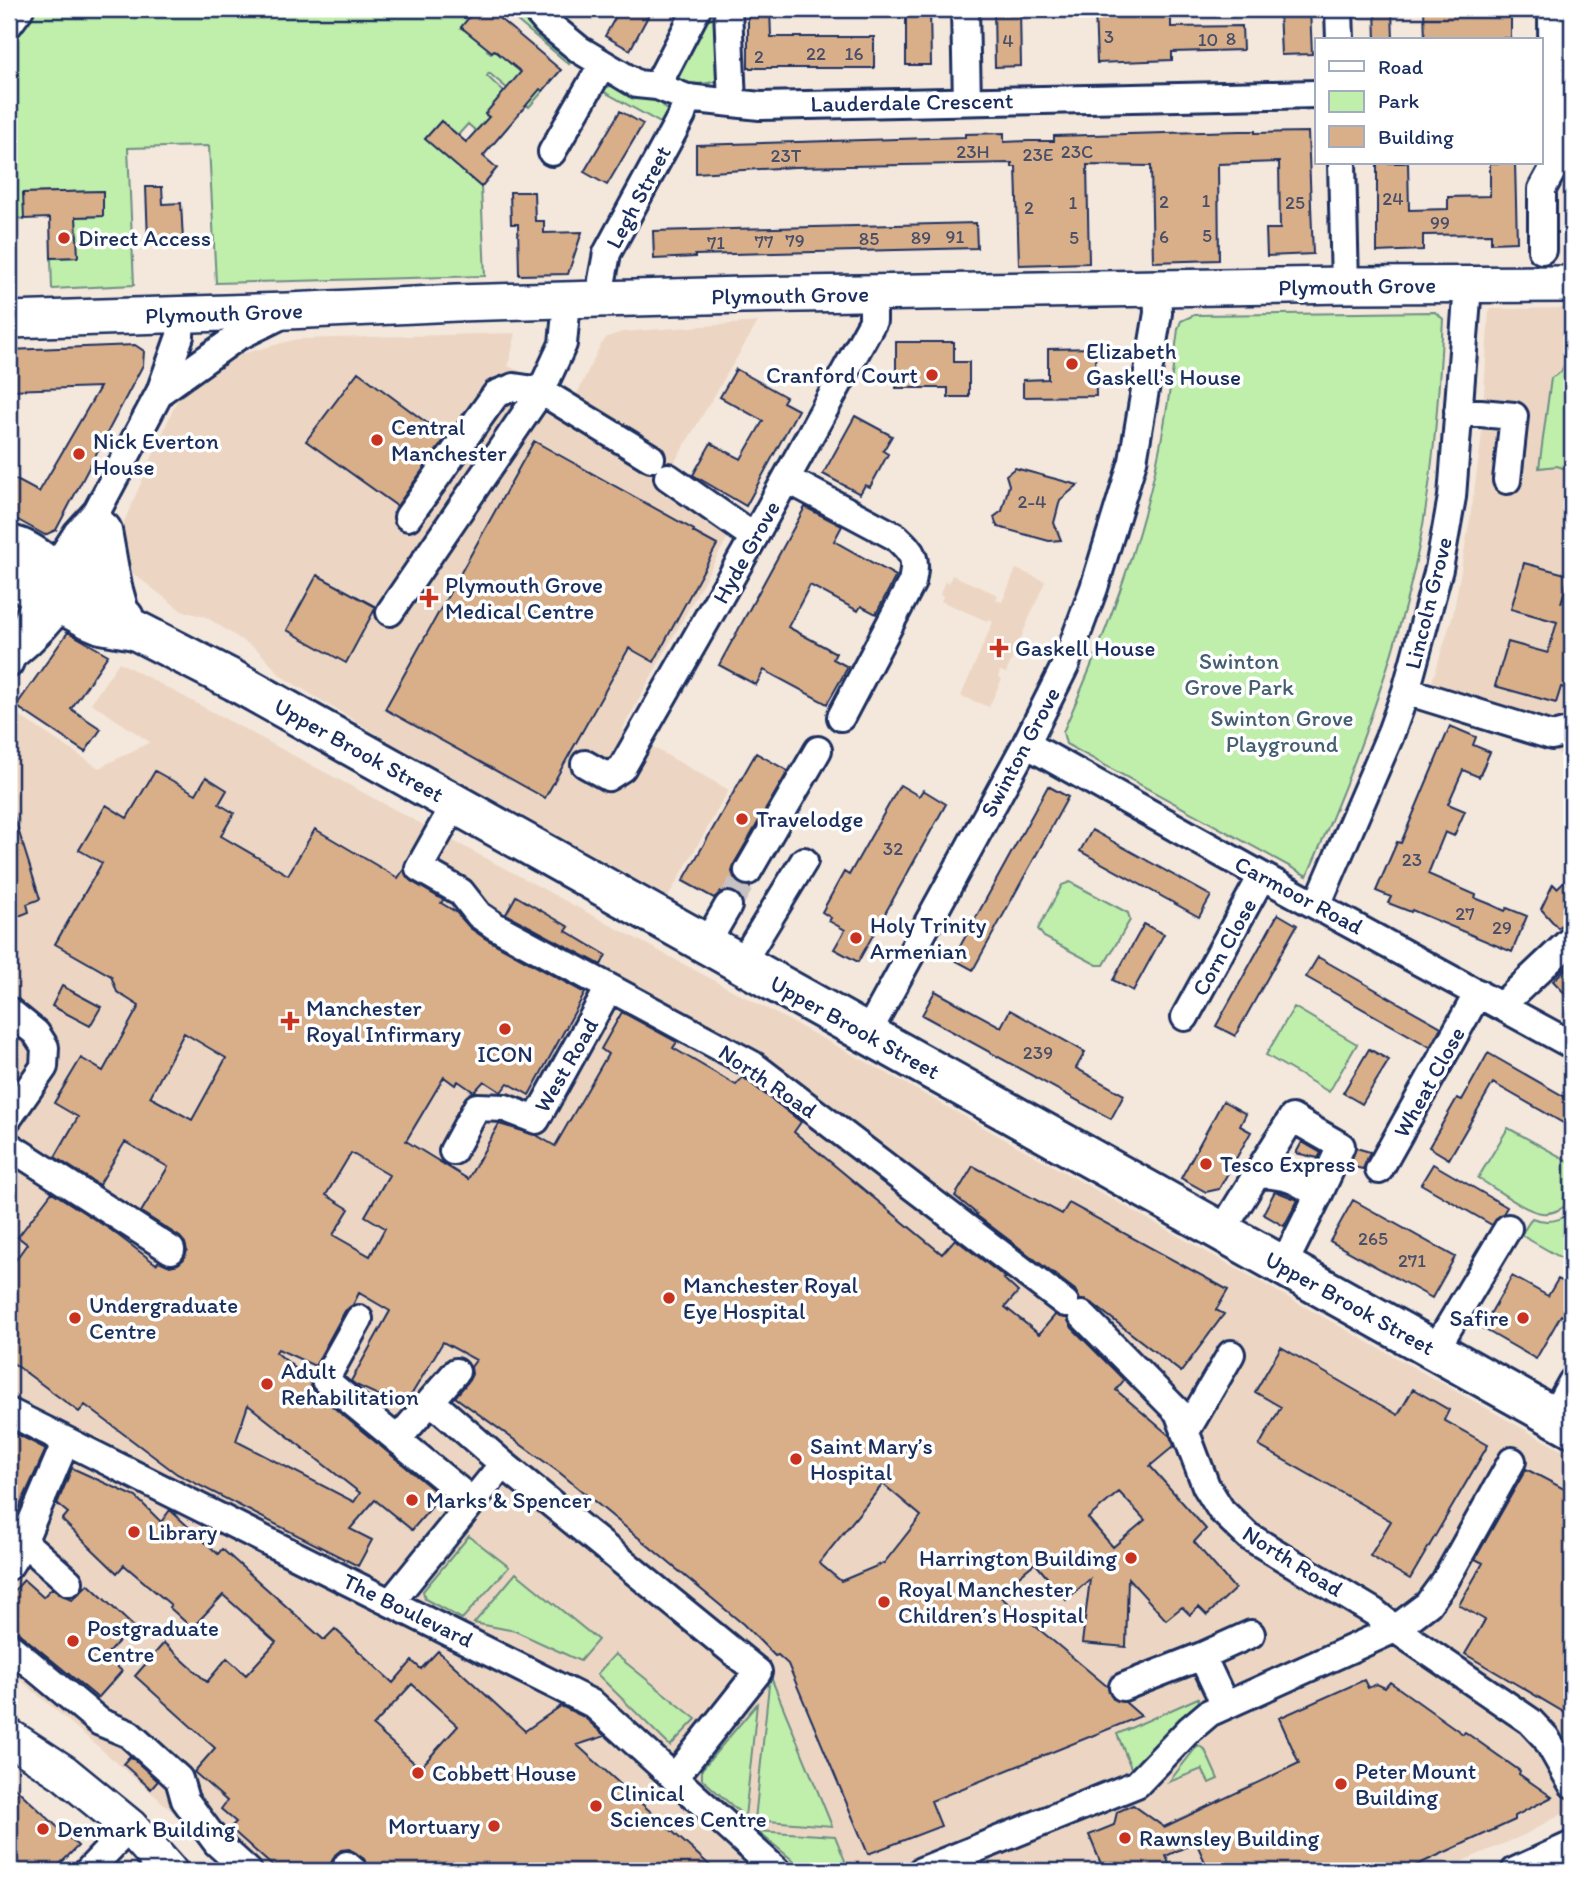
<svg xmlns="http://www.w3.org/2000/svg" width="1581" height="1880" viewBox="0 0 1581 1880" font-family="Itim,sans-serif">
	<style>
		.built { fill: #ecd6c3 }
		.green { fill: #c0eeab; stroke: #6e8e84; stroke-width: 2 }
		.building { fill: #d9af8a; stroke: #1b2f5e; stroke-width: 2; fill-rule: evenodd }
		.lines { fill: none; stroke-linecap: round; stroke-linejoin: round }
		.minor-tunnel { stroke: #c9c2c3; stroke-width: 26; stroke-dasharray: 26 13; stroke-linecap: butt }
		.minor-casing { stroke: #1b2f5e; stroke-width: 32 }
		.major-casing { stroke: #1b2f5e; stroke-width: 40 }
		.highway-casing { stroke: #1b2f5e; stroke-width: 44 }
		.minor { stroke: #fff; stroke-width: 26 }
		.major { stroke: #fff; stroke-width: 35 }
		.highway { stroke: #fff; stroke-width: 38 }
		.poi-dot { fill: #c8321e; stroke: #fff; stroke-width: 2.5 }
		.labels { text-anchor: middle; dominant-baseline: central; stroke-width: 7; stroke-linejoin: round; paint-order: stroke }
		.number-label { font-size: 19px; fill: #4a4f69 }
		.street-label { font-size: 23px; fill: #1b2f5e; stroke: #fff }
		.poi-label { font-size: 23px; fill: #1b2f5e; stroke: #fff; text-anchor: start }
		.park-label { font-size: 23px; fill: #445f71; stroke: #fff }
	</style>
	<rect width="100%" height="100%" fill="#f4e7dc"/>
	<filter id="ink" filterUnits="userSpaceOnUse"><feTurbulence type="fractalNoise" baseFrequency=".0143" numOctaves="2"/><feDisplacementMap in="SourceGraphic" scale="14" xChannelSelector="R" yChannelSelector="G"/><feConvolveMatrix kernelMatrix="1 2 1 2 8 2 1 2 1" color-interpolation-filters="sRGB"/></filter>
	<g filter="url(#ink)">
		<path class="built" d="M1572,308V758L1424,708L1453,615L1470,518L1481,443L1489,309Z
			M758,322L658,490L728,537L622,730L729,790L668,897L388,741L281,676L259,651L206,617L182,611L131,572L120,537L124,522L178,398L203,376L234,356L297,339L516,333L508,366L576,396L600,346L607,337L622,332Z
			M1016,569L1045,581L1006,673L1000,671L998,677L1002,679L989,707L961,696L993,622L988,619L987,621L941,601L943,596L940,594L945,581L949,583L952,575L998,595L996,600L1002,602Z
			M119,662L874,1066L1572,1456V1808L1522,1836L1439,1871H237L152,1793L9,1670V709L99,768L150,742L91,703Z"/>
		<path class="green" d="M34,9H476L461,28L464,30L467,26L490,46L487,50L491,53L494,49L543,91L529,107L489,73L487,76L504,92L485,114L489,117L476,131L468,124L458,135L441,121L425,139L481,187L485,276L216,283L209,146L128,148L134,285L52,289L51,258L77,257L76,217L103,216L102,191L24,193V219L9,217V45Z
			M503,9H523L575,57L569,64Z
			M705,9H721L718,80C708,85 690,85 679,80L676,72Z
			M610,86C630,85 661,96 670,115L666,126L601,90Z
			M1435,312L1443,319C1438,409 1432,499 1410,587C1385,687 1349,782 1307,876L1066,744L1063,732C1095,659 1125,585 1146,507C1162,449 1171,388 1178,329L1181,321L1194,315Z
			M1572,348V471L1557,466L1539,468L1551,378L1561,372Z
			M1070,882L1128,913L1130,920L1104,965H1097L1044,937L1038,929L1062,885Z
			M1294,1007L1357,1044L1329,1092L1266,1055Z
			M1508,1128L1572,1163V1201C1564,1207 1553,1215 1542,1213C1524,1211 1495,1188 1478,1178Z
			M1572,1213V1264L1521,1235L1532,1218C1546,1224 1559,1221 1572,1213Z
			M469,1536L509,1567L462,1619L425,1599L423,1591Z
			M516,1573L598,1640L580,1661L515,1631L474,1623Z
			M615,1654L696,1719L670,1746L597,1674Z
			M770,1675L832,1826L755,1820Z
			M1198,1698L1200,1705L1134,1775L1117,1734Z
			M757,1704L745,1817L702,1779V1769Z
			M1198,1745L1205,1750L1218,1779L1209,1783L1202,1769L1169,1782Z
			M757,1831L835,1836L849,1871H806Z"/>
		<path class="building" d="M476,9H488L561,70L543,91L540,89L483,156L497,168L481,187L425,139L441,121L466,142L489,117L485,114L521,72L494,50L492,52L461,27Z
			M620,9H652L630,50L605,36Z
			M748,9H770L771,37H874V68H748Z
			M906,9H930L931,65H906Z
			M994,9H1020L1021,66L995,67Z
			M1095,9H1171V27L1242,26L1243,50L1172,52V60L1097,63Z
			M1279,9H1310L1312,54L1281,55Z
			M1375,9H1392L1393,40H1376Z
			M1424,9H1511V38L1425,40Z
			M620,111L643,124L607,185L584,172Z
			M1240,131H1255V133L1308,132L1313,254L1267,256L1266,229H1280L1279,162L1218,164L1219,260L1153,262L1151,166L1087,165L1089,263L1019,265L1016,167H1012V163L794,167L696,173V145L965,137V134L1004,133V142L1029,141H1054V136Z
			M1377,163H1408L1409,210L1448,209V197L1490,196V163H1515L1517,242L1491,243V234L1423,235V250L1377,252Z
			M146,187H162L163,204L181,203L183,240L148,241Z
			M103,191V216L76,217L78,257L51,258L50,218L24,219L23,193Z
			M510,192H534L535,221H544V233L582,232L568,274L519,275L518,224H511Z
			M976,223L977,248L695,255V257L654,259L653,231Z
			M896,342H954V362H969V397H948V388H896Z
			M135,345L144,351L143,365L56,530L45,535L9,515V476L39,492L100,387L9,390V350Z
			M1095,348L1096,396L1023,397V380L1048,379V349Z
			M736,369L786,397L783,402L798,410L746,506L693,475L711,443L741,459L763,421L720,397Z
			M358,372L446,437L397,506L306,441Z
			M855,416L892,436L883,451L888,454L870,487L865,485L860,494L823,474Z
			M534,441L694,530L693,532L717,545L654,662L629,648L545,798L385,709Z
			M1015,468L1078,485L1060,500L1054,523L1061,540L1049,541L998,527L996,524L994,517L1002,511L1009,485L1006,475Z
			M805,507L842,526L834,541L896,576L876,614L861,606L858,611L810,585L788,627L836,653L833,659L848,667L827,704L764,670L756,685L719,665Z
			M1524,563L1569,575L1561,603L1568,585H1572V690L1561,687L1556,703L1495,686L1508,642L1548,653L1557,622L1511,609Z
			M317,575L376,607L346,663L287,630Z
			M68,632L108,655L71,709L101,729L85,752L16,706Z
			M1450,726L1476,737L1473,745L1490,752L1479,777L1463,770L1448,804L1465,811L1454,836L1445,832L1428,874L1476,895L1475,898L1490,904L1505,911L1507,908L1527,916L1512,952L1412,910L1411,912L1388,903L1391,897L1376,891L1397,842L1401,843Z
			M756,753L788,771L734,864L732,872L735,879L741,885L751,886L742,901L736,893L729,890L721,892L714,898L683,881Z
			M155,771L196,794L206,777L227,790L219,804L234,813L221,836L288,875L315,829L398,878L404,869L411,881L443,900L441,903L456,912L470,928L486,939L585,993L529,1095L508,1083L501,1092L484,1081L474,1092L458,1081L455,1085L444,1077L406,1141L468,1179L499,1124L536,1135L555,1146L608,1054L601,1049L622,1012L677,1042L673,1048L736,1085L743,1077L744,1078L801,1122L794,1132L942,1254L955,1239L1006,1278L1004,1279L1018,1292L1005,1307L1039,1334L1055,1315L1067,1318L1072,1328L1124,1380L1116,1390L1170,1436L1174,1446L1150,1466L1206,1529L1194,1542L1235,1589L1207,1615L1199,1607L1190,1615L1182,1607L1166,1620L1128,1578L1126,1647L1082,1643L1090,1579L1066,1600L1035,1563L997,1594L1108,1687L1113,1699L1125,1702L1141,1716L931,1801L941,1826L868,1854L788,1664L778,1655L775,1656L743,1624L560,1473L455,1397L468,1382L472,1374L471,1367L476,1360L443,1342L404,1407L356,1385L351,1381L390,1311L359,1293L353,1305L345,1311L315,1366L278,1349L276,1352L309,1380L315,1392L441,1496L412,1530L375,1500L350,1529L372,1540L358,1566L177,1474L85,1405L79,1412L9,1360V1269L27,1244L18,1237L52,1192L111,1230L156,1264L159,1261L170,1266L178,1264L184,1259L187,1251L185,1243L180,1237L141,1212L168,1167L125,1142L99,1185L55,1157L78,1117L54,1103L81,1058L103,1071L139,1006L117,992L111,976L55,944L102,863L79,850L106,805L127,818ZM184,1033L226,1058L192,1120L150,1097ZM351,1153L389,1175L365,1216L385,1228L370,1256L333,1235L349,1209L326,1195ZM248,1405L360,1493L354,1502L236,1441ZM883,1484L921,1516L884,1563L841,1581L819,1563ZM1119,1492L1145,1520L1113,1547L1088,1518Z
			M900,785L919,796L923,790L946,804L858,962L834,949L845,930L829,921L831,918L822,912L844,872L849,875Z
			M1048,786L1068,797L973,970L953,959Z
			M12,810L40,899L27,904L29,912L9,920V811Z
			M1092,830L1211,896L1199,917L1080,851Z
			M1572,874V916L1558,928L1541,909L1553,884L1557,888Z
			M516,896L569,927L566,931L606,955L601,965L506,914Z
			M1278,914L1297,925L1235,1036L1216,1026Z
			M1144,924L1164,934L1133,991L1113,980Z
			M1318,957L1441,1027L1430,1047L1306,977Z
			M1572,962V1001L1553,981Z
			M62,986L101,1007L90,1026L52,1006Z
			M935,991L1001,1027L1010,1010L1085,1052L1076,1068L1124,1095L1111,1119L922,1015Z
			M1369,1049L1389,1060L1362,1104L1343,1093Z
			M1488,1053L1572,1101V1128L1493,1083L1449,1159L1429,1147L1457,1098L1462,1100Z
			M1223,1101L1246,1114L1240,1126L1251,1132L1219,1189L1206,1192L1181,1178Z
			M1302,1142L1321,1153L1318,1158L1296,1153Z
			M1356,1148L1370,1152L1363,1169L1349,1166Z
			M1433,1164L1507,1207L1503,1214L1492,1225L1421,1184Z
			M973,1166L1062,1214L1069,1203L1228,1290L1216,1310L1224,1314L1181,1372L1093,1304L1080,1300L1075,1290L976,1215L977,1214L955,1196Z
			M1275,1191L1298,1200L1284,1226L1263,1214Z
			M1353,1200L1455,1257L1432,1298L1330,1241Z
			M1512,1276L1548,1296L1558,1279L1572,1287V1321L1561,1315L1536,1359L1482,1328Z
			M1281,1347L1398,1415L1413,1389L1449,1410L1444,1420L1488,1445L1410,1579L1370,1556L1391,1521L1259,1446L1281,1407L1255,1392Z
			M9,1430L46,1449L9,1530Z
			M72,1468L136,1497L161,1522L170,1510L218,1554L222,1549L324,1640L335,1629L393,1683L412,1661L421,1669L438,1651L525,1731L561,1706L584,1717L605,1736L577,1745L716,1871H369L364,1859L349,1849L341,1850L335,1855L331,1863L333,1871H278L230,1828L236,1822L221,1809L227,1801L194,1772L215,1748L135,1676L164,1643L207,1682L227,1658L246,1675L276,1642L223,1595L192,1628L169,1607L171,1605L124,1565L117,1573L62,1520L68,1513L57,1504ZM412,1684L458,1726L420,1768L373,1726Z
			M1526,1469L1572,1493V1717L1465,1654L1485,1620L1459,1605L1483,1563L1475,1559Z
			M24,1580L43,1597L52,1588L72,1600L88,1584L133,1626L105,1656L122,1671L98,1698L9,1625V1596Z
			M1364,1680L1368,1688L1377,1684L1385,1688L1390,1682L1463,1734L1465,1732L1520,1771L1519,1774L1552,1797L1515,1816V1820L1404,1871H1209L1196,1842L1166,1856L1172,1871H1104L1089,1835L1114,1825L1117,1812L1133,1805L1164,1827L1299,1763L1279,1718Z
			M130,1756L158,1781L151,1789L123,1764Z
			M9,1782L78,1846L53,1871H9Z"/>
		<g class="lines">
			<path class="minor-tunnel" d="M728,906L748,871"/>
			<g class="minor-casing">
				<path id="minor" d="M535,9L547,23L580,50L637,84L657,86L687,98L760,106L1317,94
					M728,9L732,103
					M965,9L967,101
					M1339,9L1340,40
					M9,24L20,9
					M657,86L697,9
					M552,152L602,65
					M1342,163L1345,285
					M1542,250V189L1553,169L1552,9
					M603,299L602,280L607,253L682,115L687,98
					M160,392L237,337L282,315
					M1458,411L1514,416L1507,480
					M668,477L754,537
					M787,479L896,537C914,554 917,558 912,582L841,717
					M408,517L496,394L514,387L541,391L651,458
					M390,612L541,391L563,344L567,301
					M14,655C55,622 84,579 102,529
					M9,664L39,592L77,533L97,511L160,392L180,336L181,314
					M1406,691L1552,736L1572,731
					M1026,744L1262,876L1572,1045
					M585,764L608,777L622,768L754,537L873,321V293
					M455,804L419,868L461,892L479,915L495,926L753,1065L1065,1303
					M748,871L818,750
					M1317,905L1389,738L1406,691L1439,569L1452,497L1468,285
					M706,944L728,906
					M741,964L804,861
					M1501,1006L1572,939
					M9,1011L36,1033L45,1047L44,1067L9,1117
					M1185,1017L1262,876
					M867,1034L1026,744L1065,666L1094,588L1133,461L1158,313L1157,288
					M9,1146L171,1250
					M453,1151L477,1107L505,1108L536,1120L609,988
					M1379,1170L1478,993
					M1257,1174L1292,1118L1341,1146L1318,1196
					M1222,1231L1257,1174C1285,1175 1297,1178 1318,1196L1283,1266
					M1082,1315L1178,1412L1206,1486L1221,1510L1248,1536L1374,1612L1395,1629L1530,1721L1546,1738L1572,1784
					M359,1319L325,1380L472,1501
					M1435,1350L1508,1228
					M431,1401L503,1464
					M9,1412L593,1704L777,1871
					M1553,1416L1572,1382
					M1185,1433L1231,1354
					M397,1440L456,1372
					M23,1541L69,1582
					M9,1566L21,1547L66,1441
					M391,1602L503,1464L758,1672L674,1778
					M9,1646L100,1722L129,1734L179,1779L185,1800L217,1843L248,1871
					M1202,1656L1251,1634
					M1123,1687L1202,1656L1225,1705
					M347,1865L354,1871
					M88,1871L130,1827
					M921,1871L1137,1784L1189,1730L1209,1713L1395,1629L1428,1604L1445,1581L1512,1461
					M1515,1871L1572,1845"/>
			</g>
			<g class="major-casing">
				<path id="major" d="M9,320L288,311L456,303L742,295L1345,285L1572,284
					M9,1737L64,1773L130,1827L169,1871"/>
			</g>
			<g class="highway-casing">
				<path id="highway" d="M102,531L112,587L119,612
					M9,545C26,548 38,559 52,569C76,586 104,595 124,618
					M9,576L89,619L101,624L135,630L235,681L1572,1427"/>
			</g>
			<use href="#minor" class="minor"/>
			<use href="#major" class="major"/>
			<use href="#highway" class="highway"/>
		</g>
	</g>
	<g class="poi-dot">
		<circle cx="64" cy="238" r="7"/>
		<circle cx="1072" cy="364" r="7"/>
		<circle cx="932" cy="375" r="7"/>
		<circle cx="377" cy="440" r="7"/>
		<circle cx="79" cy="454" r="7"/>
		<path d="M425.5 587.5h7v7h7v7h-7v7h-7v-7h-7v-7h7z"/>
		<path d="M995.5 637.5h7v7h7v7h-7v7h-7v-7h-7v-7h7z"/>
		<circle cx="742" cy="819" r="7"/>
		<circle cx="856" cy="938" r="7"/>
		<path d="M286.5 1010.5h7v7h7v7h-7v7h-7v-7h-7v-7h7z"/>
		<circle cx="505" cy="1029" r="7"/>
		<circle cx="1206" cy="1164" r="7"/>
		<circle cx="669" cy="1298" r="7"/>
		<circle cx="75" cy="1318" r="7"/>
		<circle cx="1523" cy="1318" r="7"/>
		<circle cx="267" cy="1384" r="7"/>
		<circle cx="796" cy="1459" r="7"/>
		<circle cx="412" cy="1500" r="7"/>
		<circle cx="134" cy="1532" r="7"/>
		<circle cx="1131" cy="1558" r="7"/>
		<circle cx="884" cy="1602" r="7"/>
		<circle cx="73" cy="1641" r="7"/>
		<circle cx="418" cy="1773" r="7"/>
		<circle cx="1341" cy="1784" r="7"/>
		<circle cx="596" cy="1806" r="7"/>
		<circle cx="494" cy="1826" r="7"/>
		<circle cx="43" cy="1829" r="7"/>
		<circle cx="1125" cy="1838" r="7"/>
	</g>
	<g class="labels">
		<g class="number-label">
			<text x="1109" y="36">3</text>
			<text x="1231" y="38">8</text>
			<text x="1208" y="39">10</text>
			<text x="1008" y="40">4</text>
			<text x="816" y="53">22</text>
			<text x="854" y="53">16</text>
			<text x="759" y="56">2</text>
			<text x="973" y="151">23H</text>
			<text x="1077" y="151">23C</text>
			<text x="1038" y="154">23E</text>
			<text x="786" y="155">23T</text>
			<text x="1393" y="198">24</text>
			<text x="1206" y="200">1</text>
			<text x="1164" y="201">2</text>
			<text x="1073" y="202">1</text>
			<text x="1295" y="202">25</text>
			<text x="1029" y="207">2</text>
			<text x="1440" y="222">99</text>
			<text x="1207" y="235">5</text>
			<text x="955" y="236">91</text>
			<text x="1164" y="236">6</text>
			<text x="921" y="237">89</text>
			<text x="1074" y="237">5</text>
			<text x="869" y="238">85</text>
			<text x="795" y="240">79</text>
			<text x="764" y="241">77</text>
			<text x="716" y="242">71</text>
			<text x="1032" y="501">2-4</text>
			<text x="893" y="848">32</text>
			<text x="1412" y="859">23</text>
			<text x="1465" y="913">27</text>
			<text x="1502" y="927">29</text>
			<text x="1038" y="1052">239</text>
			<text x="1373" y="1238">265</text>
			<text x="1412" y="1260">271</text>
		</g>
		<g class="street-label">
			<text transform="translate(912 102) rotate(-1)">Lauderdale Crescent</text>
			<text transform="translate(638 197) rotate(-62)">Legh Street</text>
			<text transform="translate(1357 286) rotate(-1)">Plymouth Grove</text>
			<text transform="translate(790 295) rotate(-1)">Plymouth Grove</text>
			<text transform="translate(224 313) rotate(-2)">Plymouth Grove</text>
			<text transform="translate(746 552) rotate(-61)">Hyde Grove</text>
			<text transform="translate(1428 603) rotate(-76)">Lincoln Grove</text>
			<text transform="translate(359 750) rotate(29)">Upper Brook Street</text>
			<text transform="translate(1020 752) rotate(-62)">Swinton Grove</text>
			<text transform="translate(1299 895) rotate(28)">Carmoor Road</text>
			<text transform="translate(1224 947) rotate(-61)">Corn Close</text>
			<text transform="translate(855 1027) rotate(29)">Upper Brook Street</text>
			<text transform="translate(566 1065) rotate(-60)">West Road</text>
			<text transform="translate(768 1081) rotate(34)">North Road</text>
			<text transform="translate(1429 1082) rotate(-61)">Wheat Close</text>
			<text transform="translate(1350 1303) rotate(29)">Upper Brook Street</text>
			<text transform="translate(1293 1561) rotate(32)">North Road</text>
			<text transform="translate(408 1610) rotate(26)">The Boulevard</text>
		</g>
		<g class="poi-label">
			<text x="78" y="238">Direct Access</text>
			<text x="1086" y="351">Elizabeth<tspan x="1086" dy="26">Gaskell's House</tspan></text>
			<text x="918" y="375" text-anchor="end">Cranford Court</text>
			<text x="391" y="427">Central<tspan x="391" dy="26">Manchester</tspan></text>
			<text x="93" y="441">Nick Everton<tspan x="93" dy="26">House</tspan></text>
			<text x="445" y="585">Plymouth Grove<tspan x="445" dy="26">Medical Centre</tspan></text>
			<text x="1015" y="648">Gaskell House</text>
			<text x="756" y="819">Travelodge</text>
			<text x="870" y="925">Holy Trinity<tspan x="870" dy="26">Armenian</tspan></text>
			<text x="306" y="1008">Manchester<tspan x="306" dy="26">Royal Infirmary</tspan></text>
			<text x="505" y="1054" text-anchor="middle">ICON</text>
			<text x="1220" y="1164">Tesco Express</text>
			<text x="683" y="1285">Manchester Royal<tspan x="683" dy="26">Eye Hospital</tspan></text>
			<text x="89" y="1305">Undergraduate<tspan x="89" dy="26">Centre</tspan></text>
			<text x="1509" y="1318" text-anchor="end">Safire</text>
			<text x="281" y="1371">Adult<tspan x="281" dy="26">Rehabilitation</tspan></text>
			<text x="810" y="1446">Saint Mary’s<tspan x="810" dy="26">Hospital</tspan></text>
			<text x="426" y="1500">Marks &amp; Spencer</text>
			<text x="148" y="1532">Library</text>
			<text x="1117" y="1558" text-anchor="end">Harrington Building</text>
			<text x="898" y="1589">Royal Manchester<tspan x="898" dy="26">Children’s Hospital</tspan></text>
			<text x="87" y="1628">Postgraduate<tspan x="87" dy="26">Centre</tspan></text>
			<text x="1355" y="1771">Peter Mount<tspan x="1355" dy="26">Building</tspan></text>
			<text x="432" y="1773">Cobbett House</text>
			<text x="610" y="1793">Clinical<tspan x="610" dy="26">Sciences Centre</tspan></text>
			<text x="480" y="1826" text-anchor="end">Mortuary</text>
			<text x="57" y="1829">Denmark Building</text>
			<text x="1139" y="1838">Rawnsley Building</text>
		</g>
		<g class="park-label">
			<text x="1239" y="661">Swinton<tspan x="1239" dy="26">Grove Park</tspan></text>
			<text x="1282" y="718">Swinton Grove<tspan x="1282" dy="26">Playground</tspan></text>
		</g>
	</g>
	<rect width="1581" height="1880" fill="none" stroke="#fff" stroke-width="35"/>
	<rect x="18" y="18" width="1546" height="1845" fill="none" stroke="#1b2f5e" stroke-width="2.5" filter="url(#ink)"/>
	<rect x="1315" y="38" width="228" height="126" fill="#ffffff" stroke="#a4acbf" stroke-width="2"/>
	<rect x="1329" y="61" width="35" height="10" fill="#ffffff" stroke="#a4acbf" stroke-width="2"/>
	<text x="1378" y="74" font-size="21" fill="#1b2f5e">Road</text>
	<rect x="1329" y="91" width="35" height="21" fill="#c0eeab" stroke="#a4acbf" stroke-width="2"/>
	<text x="1378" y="108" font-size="21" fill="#1b2f5e">Park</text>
	<rect x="1329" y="126" width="35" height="21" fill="#d9af8a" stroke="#a4acbf" stroke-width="2"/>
	<text x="1378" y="144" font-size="21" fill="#1b2f5e">Building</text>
</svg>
